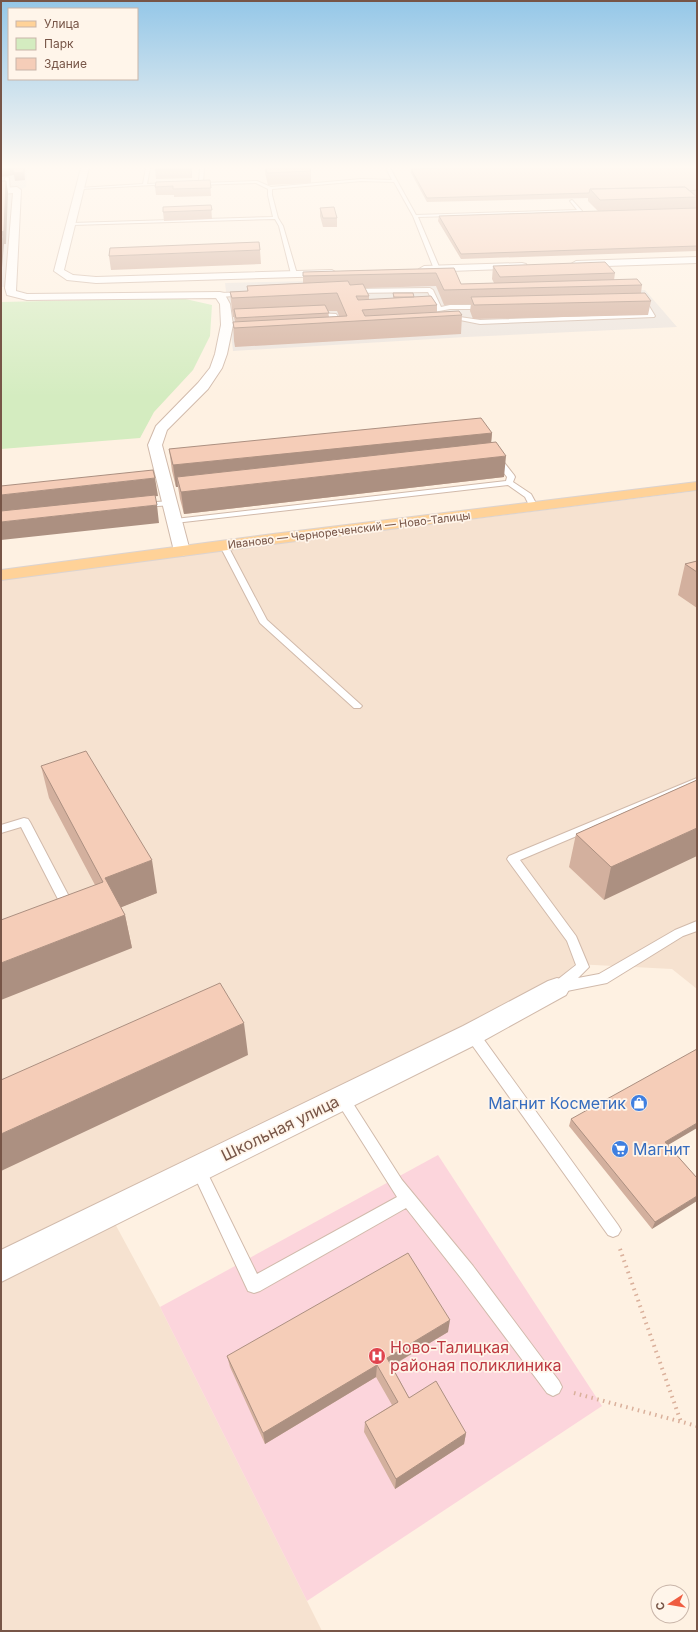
<svg xmlns="http://www.w3.org/2000/svg" width="698" height="1632" viewBox="0 0 698 1632" font-family="Inter,sans-serif">
	<style>
		.residential { fill: #f6e2d0 }
		.industrial { fill: #ece4dd }
		.medical { fill: #fcd5dc }
		.green { fill: #d4ecc0 }
		.lines { fill: none; stroke-linecap: round; stroke-linejoin: round }
		.service-casing { stroke: #d1baab; stroke-width: 2 }
		.minor-casing { stroke: #d1baab; stroke-width: 2 }
		.primary-casing { stroke: #dcd3cf; stroke-width: 2 }
		.path { stroke: #dab09b; stroke-width: 4; stroke-dasharray: 1.5 4.5; stroke-linecap: butt }
		.service { fill: #fff; fill-rule: evenodd }
		.minor { fill: #fff; fill-rule: evenodd }
		.primary { fill: #ffd298; fill-rule: evenodd }
		.wall { fill: #d3b09e; fill-rule: evenodd }
		.shaded-wall { fill: #ac9081 }
		.building { fill: #f5cdb8; stroke: #ac9081 }
		.labels { text-anchor: middle; dominant-baseline: central; stroke-width: 3.5; stroke-linejoin: round; paint-order: stroke }
		.far-street-label { font-size: 11px; fill: #775547; stroke: #fff5ea }
		.near-shop-label { font-size: 16px; fill: #366cbe; stroke: #fff5ea; text-anchor: end }
		.near-street-label { font-size: 16px; fill: #775547; stroke: #fff5ea }
		.near-health-label { font-size: 16px; fill: #be3a42; stroke: #fff5ea; text-anchor: start }
	</style>
	<rect width="100%" height="100%" fill="#fef1e2"/>
	<path class="residential" d="M697,491V989L672,969L575,964L553,983L1,1258V580L194,554Z
		M113,1220L160,1307L322,1631H1V1278Z"/>
	<path class="industrial" d="M1,170H27L26,187L17,191L6,287H1Z
		M453,278L467,296L645,290L677,327L466,337L233,351L225,283Z"/>
	<path class="medical" d="M438,1155L602,1406L307,1601L160,1307Z"/>
	<path class="green" d="M181,298L212,305L210,336L193,370L154,412L140,438L1,449V302Z"/>
	<g class="lines">
		<g class="service-casing">
			<path id="service" d="M146,168H150L147,184L169,183L171,184L81,189L79,188L143,184Z
				M200,168H204L203,183L257,181L271,187L361,179L392,180L386,168H390L416,215L577,210L570,201L572,200L582,211L580,212L418,217L440,269L437,271L434,269L413,216L394,182L361,181L272,189V195L278,218L283,226L297,274L294,276L291,274L279,226L275,219L72,225L70,224L72,223L273,217L268,195V189L256,183L195,185V183H199Z
				M7,177L9,178L10,191L8,192L6,191L5,178Z
				M430,288L433,290L441,307L450,305H486L489,307L486,309H450L428,313L426,312V310L436,308L428,292L352,293L349,291L352,289Z
				M246,292L249,294L248,295L220,297L217,295L220,293Z
				M637,302L649,306L655,316L654,317L480,324L450,318L453,316L480,320L648,314L645,308L635,305L634,304Z
				M314,313L336,314L344,324L342,329L337,330L338,324L332,317L312,316L311,315Z
				M493,456H499L514,475L515,477L513,482L531,494L538,507L537,509H531L525,497L508,485L175,523L171,521L175,519L506,481L507,477L492,458Z
				M170,501L174,503L173,505L143,507L139,505L143,503Z
				M221,544H224L228,546L267,620L360,704L362,706L360,708H354L260,623L220,546Z
				M697,778V785L520,860L576,936L589,967L578,978L599,974L675,930L697,921V931L683,936L607,983L557,993L552,992L551,988L552,984L576,965L567,941L509,862L507,859L509,856Z
				M24,818L28,819L30,822L75,908L73,911L67,913L63,912L61,909L62,907L21,827L1,833V825Z
				M472,1028L477,1030L618,1225L621,1230L618,1235L613,1237L608,1235L467,1038L465,1034L467,1030Z
				M342,1092L347,1094L402,1180L473,1266L559,1381L562,1387L559,1393L553,1396L547,1393L461,1278L406,1208L260,1291L254,1293L248,1291L191,1169L193,1164L198,1162L203,1164L257,1274L397,1197L337,1102L335,1098L337,1094Z"/>
		</g>
		<g class="minor-casing">
			<path id="minor" d="M81,168H89L64,270L73,275L96,277L332,270L337,273L332,276L96,283L67,280L54,271Z
				M17,187L21,190L16,291L27,294L220,292L224,293L230,304L233,325L227,354L222,368L208,389L167,430L162,445L190,551L188,554L182,556L176,554L174,551L148,445L156,426L198,383L210,368L215,354L221,325L220,304L216,298L27,300L7,295L5,288L13,193L1,194V188Z
				M697,257V263L576,267L571,264L576,261Z
				M522,263L526,264L527,266L526,268L424,272L419,269L424,266Z
				M557,978L566,981L570,988L566,995L481,1042L1,1282V1250L463,1026L548,981Z"/>
		</g>
		<g class="primary-casing">
			<path id="primary" d="M697,482V490L273,544L1,580V570L273,534Z"/>
		</g>
		<path class="path" d="M620,1249L681,1422
			M574,1393L697,1426"/>
		<use href="#service" class="service"/>
		<use href="#minor" class="minor"/>
		<use href="#primary" class="primary"/>
	</g>
	<path class="wall" d="M155,168H192V178L156,179Z
		M265,168H310L311,171V183L268,185L265,173Z
		M697,168V195H695L697,197V201L696,208H697V251L461,259L438,221L439,216L598,211L588,201V198L427,202L411,173V169Z
		M210,180L211,196L174,197V195H156L155,187Z
		M211,205L212,219L164,221L163,212Z
		M320,208L337,218V227H323L320,216Z
		M260,250L261,264L111,270L109,256Z
		M493,266L615,273L614,280L642,285L641,293L651,301L648,315L473,319L470,311L471,304L444,305L436,286L365,288L369,296V300L393,299V293L414,297L437,305V312L462,315L461,334L235,347L234,341L233,322H235L234,317H233L232,310L230,292L247,291V286L303,283V272L454,268L461,284L494,283L492,279ZM328,311H337L339,316L329,317Z
		M492,433L491,443L504,477L184,514L180,499L178,487H176L172,471L169,449Z
		M697,561V608L678,595L685,564Z
		M41,766L157,893L121,907L125,915L132,948L95,885L49,798Z
		M697,780L604,900L569,867L576,834Z
		M571,1119L668,1145L697,1178L652,1229L569,1126Z
		M448,1332L392,1366L409,1398L466,1433L464,1444L395,1489L364,1432L365,1422L392,1405L376,1377L265,1444L230,1367L227,1356Z"/>
	<path class="shaded-wall" d="M4,168H24L25,180L15,181L14,175L1,177V169Z
		M191,168H192V178Z
		M6,181L8,192L6,244H4L2,268H1V232Z
		M492,433L490,454L177,477L178,487H176L173,465Z
		M506,456L504,477L184,514L181,492Z
		M155,478L158,496L1,513V495Z
		M157,505L159,523L1,540V522Z
		M697,828V856L604,900L611,867Z
		M152,860L157,893L112,911L105,878Z
		M125,915L132,948L1,1000V963Z
		M244,1023L248,1055L1,1171V1134Z
		M697,1123V1128L663,1148L665,1142Z
		M697,1196V1201L652,1229L655,1222Z
		M450,1320L448,1332L386,1369L387,1358Z
		M377,1365L376,1377L265,1444L263,1433Z
		M466,1433L464,1444L395,1489L396,1479Z"/>
	<path class="building" d="M13,168H24V172L14,173Z
		M266,168H310L311,171L267,173Z
		M444,168H697V190L690,191L685,187L590,189L589,193L427,198L411,169Z
		M210,180L211,188L173,189V186L155,187L156,182Z
		M1,181H6L4,231L1,232Z
		M685,187L697,197L600,200L590,189Z
		M211,205L212,210L163,212V207Z
		M334,207L337,218H323L320,208Z
		M697,208V246L461,254L439,216Z
		M3,235L1,252V236Z
		M259,242L260,250L109,256L110,248Z
		M605,262L615,273L500,277L493,266Z
		M454,268L461,284L637,279L642,285L444,290L436,273L303,276V272Z
		M348,281L350,285L363,284L369,296H356L358,300L431,296L437,305L362,310L365,316L459,311L462,315L234,328L233,322L347,316L337,293L232,298L230,292L248,291L247,286Z
		M393,293H413L414,297H394Z
		M645,293L651,301L474,305L471,297Z
		M325,305L329,313L236,318L234,309Z
		M481,418L492,433L173,465L169,449Z
		M496,442L506,456L181,492L177,477Z
		M153,470L155,478L1,495V486Z
		M155,495L157,505L1,522V511Z
		M697,561V572L685,564Z
		M86,751L152,860L105,878L125,915L1,963V920L103,882L41,766Z
		M697,780V828L611,867L576,834Z
		M220,983L244,1023L1,1134V1080Z
		M697,1049V1123L665,1142L697,1178V1196L655,1222L571,1119Z
		M408,1253L450,1320L387,1358L409,1398L436,1381L466,1433L396,1479L365,1422L398,1402L377,1365L263,1433L227,1356Z"/>
	<linearGradient id="sky" x2="0" y2="1"><stop stop-color="#94c7e8"/><stop offset="0.42" stop-color="#fff9f2"/><stop offset="1" stop-color="#fff9f2" stop-opacity="0"/></linearGradient>
	<rect width="698" height="397" fill="url(#sky)"/>
	<defs>
		<g id="shop-disc" transform="scale(0.9)"><circle r="9.5" fill="#3f7fe0" stroke="#fff5ea"/><path d="M-5-2.5h2.3a2.7 3.5 0 0 1 5.4 0H5L5.5 6h-11ZM-1.5-2.5h3a1.5 2.3 0 0 0-3 0Z" fill="#fff"/></g>
		<g id="supermarket-disc" transform="scale(0.9)"><circle r="9.5" fill="#3f7fe0" stroke="#fff5ea"/><path d="M-6-5.5h2.5l.6 2H6L4.5 2H-2.5L-4.4-4H-6ZM-1.5 3.2a1.3 1.3 0 1 0 .1 0ZM3 3.2a1.3 1.3 0 1 0 .1 0Z" fill="#fff"/></g>
		<g id="hospital-disc" transform="scale(0.9)"><circle r="9.5" fill="#e0444e" stroke="#fff5ea"/><path d="M-5-5h3v3.5h4V-5h3V5h-3V1.5h-4V5h-3Z" fill="#fff"/></g>
	</defs>
	<g fill-rule="evenodd">
		<use href="#shop-disc" x="639" y="1103"/>
		<use href="#supermarket-disc" x="620" y="1149"/>
		<use href="#hospital-disc" x="377" y="1356"/>
	</g>
	<g class="labels">
		<g class="far-street-label">
			<text transform="translate(349 530) rotate(-7)">Иваново — Чернореченский — Ново-Талицы</text>
		</g>
		<g class="near-shop-label">
			<text x="626" y="1103">Магнит Косметик</text>
			<text x="633" y="1149" text-anchor="start">Магнит</text>
		</g>
		<g class="near-street-label">
			<text transform="translate(280 1128) rotate(-26)">Школьная улица</text>
		</g>
		<g class="near-health-label">
			<text x="390" y="1347">Ново-Талицкая<tspan x="390" dy="18">районая поликлиника</tspan></text>
		</g>
	</g>
	<rect width="698" height="1632" fill="none" stroke="#775547" stroke-width="4"/>
	<rect x="8" y="8" width="130" height="72" fill="#fff5ea" stroke="#c9b5a9"/>
	<rect x="16" y="21" width="20" height="6" fill="#ffd298" stroke="#c9b5a9"/>
	<text x="44" y="28" font-size="12" fill="#775547">Улица</text>
	<rect x="16" y="38" width="20" height="12" fill="#d4ecc0" stroke="#c9b5a9"/>
	<text x="44" y="48" font-size="12" fill="#775547">Парк</text>
	<rect x="16" y="58" width="20" height="12" fill="#f5cdb8" stroke="#c9b5a9"/>
	<text x="44" y="68" font-size="12" fill="#775547">Здание</text>
	<g transform="translate(670 1604) rotate(258)"><circle r="19" fill="#fff5ea" stroke="#c9b5a9"/>
	<path d="M0-3L7 15L0 10L-7 15Z" fill="#ef5c40"/>
	<text y="-6" font-size="11" font-weight="bold" text-anchor="middle" fill="#775547">С</text>
	</g>
</svg>
